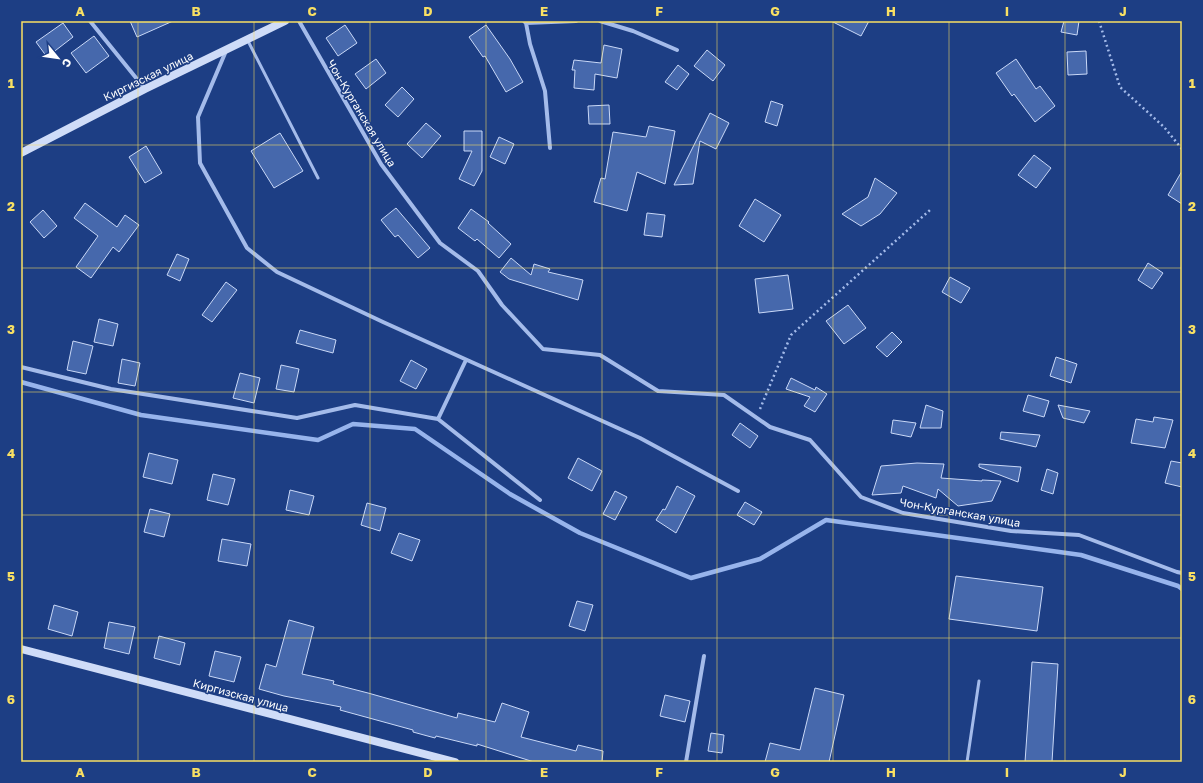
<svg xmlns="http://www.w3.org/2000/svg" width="1203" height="783" viewBox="0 0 1203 783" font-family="'Golos Text',sans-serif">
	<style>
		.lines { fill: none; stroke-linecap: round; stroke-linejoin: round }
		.stream { stroke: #97b4ec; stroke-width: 4.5 }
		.building { fill: #4668ac; stroke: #c9d8f7 }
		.path { stroke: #a4bbea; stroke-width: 2.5; stroke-dasharray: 2 3; stroke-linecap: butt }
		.lane { stroke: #a4bbea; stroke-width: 3 }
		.street { stroke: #a4bbea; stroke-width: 4 }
		.secondary { stroke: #cfdcf8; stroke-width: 8 }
		.grid { fill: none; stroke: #f9e063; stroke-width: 1; stroke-opacity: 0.55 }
		.labels { text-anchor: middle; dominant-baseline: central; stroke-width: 3; stroke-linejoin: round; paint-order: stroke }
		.street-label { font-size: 11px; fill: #fff; stroke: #1d3e84 }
		.neatline { fill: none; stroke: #f9e063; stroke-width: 1.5 }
		.grid-label { font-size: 13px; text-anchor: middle; font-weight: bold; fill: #f9e063 }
	</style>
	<rect width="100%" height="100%" fill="#1d3e84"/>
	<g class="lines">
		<path class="stream" d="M21,382L141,415L318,440L353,424L415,429L510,494L580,533L691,578L760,559L826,520L1081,555L1178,586L1182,589"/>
	</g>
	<path class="building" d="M130,21H173L137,37Z
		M831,21H869L861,36Z
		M1064,21H1079L1077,35L1061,32Z
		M63,23L73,37L47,57L36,42Z
		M345,25L357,43L338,56L326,38Z
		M486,25L510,59L523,82L506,92L485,56L483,57L469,37Z
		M94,36L109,56L86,73L71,53Z
		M604,45L622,49L617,78L595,74L594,90L574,88L575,70H572L574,60L601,63Z
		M707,50L725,65L713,81L694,66Z
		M1086,51L1087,74L1068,75L1067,52Z
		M376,59L386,73L366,89L355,74Z
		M1016,59L1036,89L1040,86L1055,106L1035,122L1014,94L1012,96L996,73Z
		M678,65L689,74L677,90L665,82Z
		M402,87L414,99L398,117L385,105Z
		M771,101L783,105L777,126L765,122Z
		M609,105L610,124H589L588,106Z
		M710,113L729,123L716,149L700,141L693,184L674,185Z
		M426,123L441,136L422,158L407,144Z
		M649,126L675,131L665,184L637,172L627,211L594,202L601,178L605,179L613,132L646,137Z
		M464,131H482V171L474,186L459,179L472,151H464Z
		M280,133L303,171L274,188L251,151Z
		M499,137L514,144L505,164L490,157Z
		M146,146L162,173L145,183L129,157Z
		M1034,155L1051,168L1036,188L1018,175Z
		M1182,171V204L1168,195Z
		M875,178L897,193L880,214L861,226L842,214L868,197Z
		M755,199L781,215L764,242L739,226Z
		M85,203L117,227L125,215L139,225L119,252L113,247L91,278L76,267L98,236L74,218Z
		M396,208L430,248L418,258L398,235L395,237L381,220Z
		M471,209L489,222L488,223L511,244L499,258L477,239L475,241L458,228Z
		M43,210L57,226L44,238L30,222Z
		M647,213L665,215L662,237L644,235Z
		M177,254L189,259L180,281L167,275Z
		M511,258L531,275L534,264L550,269L548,272L583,280L578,300L509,279L500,272Z
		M1148,263L1163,273L1152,289L1138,280Z
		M788,275L793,309L759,313L755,279Z
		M950,277L970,288L961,303L942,292Z
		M226,282L237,290L212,322L202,315Z
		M848,305L866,328L844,344L826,321Z
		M99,319L118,324L113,346L94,342Z
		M300,330L336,340L333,353L296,343Z
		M892,332L902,342L887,357L876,347Z
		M73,341L93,346L86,374L67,370Z
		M1056,357L1077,364L1071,383L1050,376Z
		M122,359L140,363L135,386L118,383Z
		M411,360L427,369L416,389L400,381Z
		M281,365L299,369L294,392L276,389Z
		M240,373L260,378L254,403L233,398Z
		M791,378L815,390L816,387L827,394L815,412L804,406L810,397L786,389Z
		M1028,395L1049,401L1044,417L1023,411Z
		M926,405L943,411L941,428H920Z
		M1058,405L1090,411L1084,423L1063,418Z
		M1154,417L1173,420L1165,448L1131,443L1136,419L1153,422Z
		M893,420L916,423L911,437L891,433Z
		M740,423L758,436L750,448L732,435Z
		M1001,432L1040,435L1036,447L1000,439Z
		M149,453L178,460L172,484L143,477Z
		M578,458L602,471L592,491L568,478Z
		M1171,461L1182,463V487L1165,483Z
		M917,463L944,464L941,478L982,481V480L1001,481L992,501L958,506L938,489L936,498L903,486L901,493L872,495L881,466Z
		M979,464L1021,467L1018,482L979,467Z
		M1047,469L1058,473L1053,494L1041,490Z
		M213,474L235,479L228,505L207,500Z
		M677,486L695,496L676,533L656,520L663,509L665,510Z
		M290,490L314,496L309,515L286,510Z
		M615,491L627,497L615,520L603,514Z
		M745,502L762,512L754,525L737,515Z
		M367,503L386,508L380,531L361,525Z
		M150,509L170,514L164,537L144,532Z
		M399,533L420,540L412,561L391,553Z
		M222,539L251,544L247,566L218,561Z
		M956,576L1043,587L1037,631L949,619Z
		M577,601L593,605L585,631L569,626Z
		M54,605L78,612L72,636L48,629Z
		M289,620L314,627L302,674L334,681L333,684L368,693L457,718L458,713L495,722L502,703L529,712L521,737L576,751L578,745L603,751L602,762H534L477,744V746L436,736L435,738L413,732V730L340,710L341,707L284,696L259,689L266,664L276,667Z
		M109,622L135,627L129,654L104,648Z
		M159,636L185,643L180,665L154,658Z
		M215,651L241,657L234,682L209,676Z
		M1032,662L1058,664L1052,762H1025Z
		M815,688L844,695L829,762H765L770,743L800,750Z
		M665,695L690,701L685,722L660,716Z
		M711,733L724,735L722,753L708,751Z"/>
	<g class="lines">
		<path class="path" d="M1099,21L1120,87L1164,127L1182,149
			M760,409L791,335L930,210"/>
		<path class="lane" d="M248,41L318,178
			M967,762L979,681"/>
		<path class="street" d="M90,21L145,89
			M299,21L381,164L440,243L478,271L502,305L543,349L600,355L658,391L724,395L770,427L810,440L861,497L903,513L1011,531L1079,535L1177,572L1182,573
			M524,21L526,23L576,21
			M600,21L633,31L677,50
			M526,23L530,44L545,91L550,148
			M226,51L198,117L200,163L247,248L277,272L383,322L640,438L738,491
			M21,367L111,389L297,418L355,405L438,419L540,500
			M438,419L466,360
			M686,762L704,656"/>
		<path class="secondary" d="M21,153L145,89L285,21
			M21,649L455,762"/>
	</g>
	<path class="grid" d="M138,21V762M254,21V762M370,21V762M486,21V762M602,21V762M717,21V762M833,21V762M949,21V762M1065,21V762M21,145H1182M21,268H1182M21,392H1182M21,515H1182M21,638H1182"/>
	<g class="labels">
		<g class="street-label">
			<text transform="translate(148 76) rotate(-26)">Киргизская улица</text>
			<text transform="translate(362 113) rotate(59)">Чон-Курганская улица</text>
			<text transform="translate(960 512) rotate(10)">Чон-Курганская улица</text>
			<text transform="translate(241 695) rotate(15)">Киргизская улица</text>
		</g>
	</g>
	<rect width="1203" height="783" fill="none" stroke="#1d3e84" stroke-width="44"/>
	<g transform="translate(58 58) rotate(119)" stroke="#1d3e84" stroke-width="3" paint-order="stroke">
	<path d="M0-3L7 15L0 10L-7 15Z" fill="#ffffff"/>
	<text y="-6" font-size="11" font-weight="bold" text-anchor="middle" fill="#ffffff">С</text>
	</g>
	<rect x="22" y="22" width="1159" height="739" class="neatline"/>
	<g class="grid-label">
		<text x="80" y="16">A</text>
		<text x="196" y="16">B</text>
		<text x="312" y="16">C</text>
		<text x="428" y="16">D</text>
		<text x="544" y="16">E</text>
		<text x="659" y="16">F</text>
		<text x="775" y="16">G</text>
		<text x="891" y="16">H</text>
		<text x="1007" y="16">I</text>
		<text x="1123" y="16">J</text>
		<text x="11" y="88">1</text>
		<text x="1192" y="88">1</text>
		<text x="11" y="211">2</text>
		<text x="1192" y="211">2</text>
		<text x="11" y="334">3</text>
		<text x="1192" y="334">3</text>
		<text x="11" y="458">4</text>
		<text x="1192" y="458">4</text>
		<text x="11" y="581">5</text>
		<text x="1192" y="581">5</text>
		<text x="11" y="704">6</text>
		<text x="1192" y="704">6</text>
		<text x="80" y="777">A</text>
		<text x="196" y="777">B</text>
		<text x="312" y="777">C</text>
		<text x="428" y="777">D</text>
		<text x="544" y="777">E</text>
		<text x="659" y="777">F</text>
		<text x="775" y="777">G</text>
		<text x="891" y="777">H</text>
		<text x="1007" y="777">I</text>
		<text x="1123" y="777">J</text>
	</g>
</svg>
